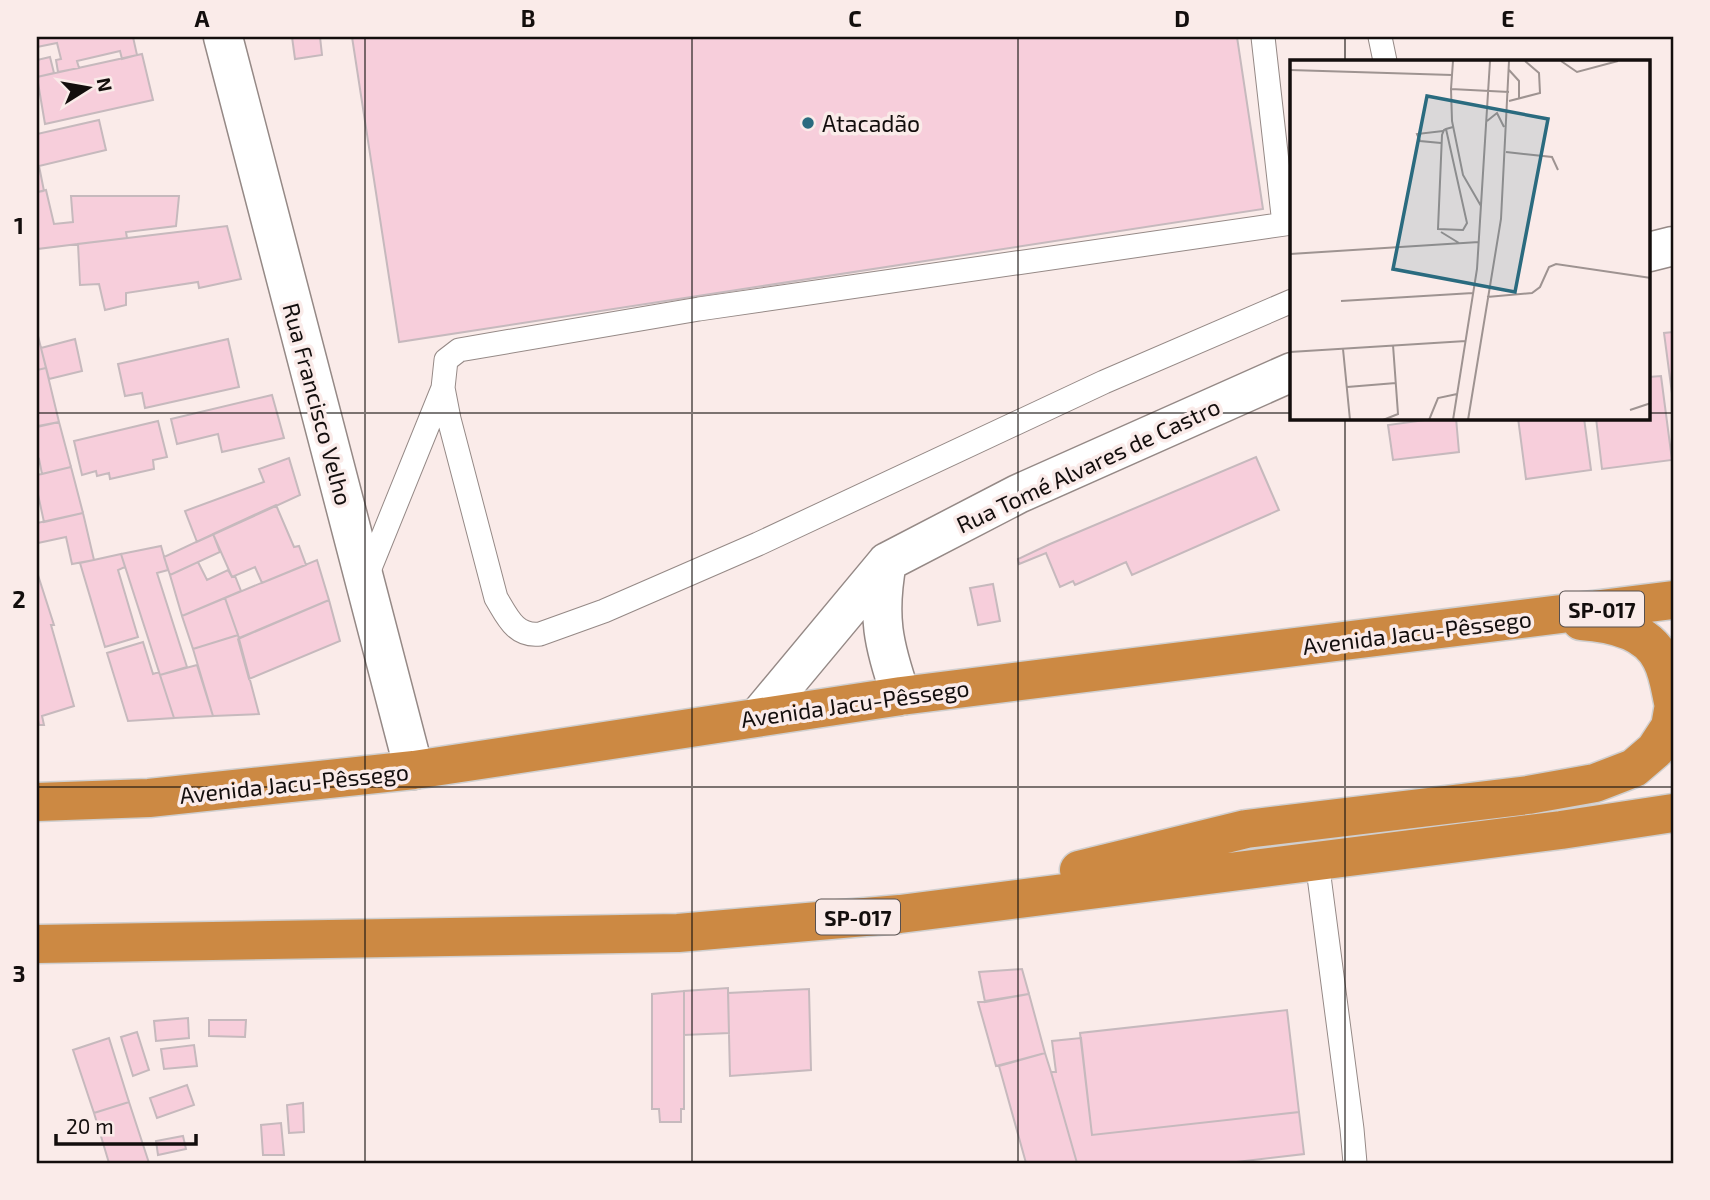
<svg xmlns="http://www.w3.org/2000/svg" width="1710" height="1200" viewBox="0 0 1710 1200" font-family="'Exo 2',sans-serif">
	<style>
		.building { fill: #f7cedb; stroke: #c6b9bd; stroke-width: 2 }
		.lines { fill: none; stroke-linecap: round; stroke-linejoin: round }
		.lane-casing { stroke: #958986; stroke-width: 25 }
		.street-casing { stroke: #958986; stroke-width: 41 }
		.secondary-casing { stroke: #958986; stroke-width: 41 }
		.highway-casing { stroke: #d0cfcf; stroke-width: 41 }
		.lane { stroke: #fff; stroke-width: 23 }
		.street { stroke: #fff; stroke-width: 38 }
		.secondary { stroke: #fff; stroke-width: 38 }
		.highway { stroke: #cc8943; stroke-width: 38 }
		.grid { fill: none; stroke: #130e0d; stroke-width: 2; stroke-opacity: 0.55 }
		.poi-dot { fill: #2a6b7f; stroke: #faebe9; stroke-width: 2.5 }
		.labels { text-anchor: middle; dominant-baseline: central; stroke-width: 7; stroke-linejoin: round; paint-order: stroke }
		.shield { fill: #faebe9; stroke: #58504f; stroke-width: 2 }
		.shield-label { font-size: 21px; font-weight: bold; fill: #130e0d }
		.poi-label { font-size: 23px; fill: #130e0d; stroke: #faebe9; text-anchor: start }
		.street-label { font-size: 23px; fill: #130e0d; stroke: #faebe9 }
		.inset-road { fill: none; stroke: #9e9391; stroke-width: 2 }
		.view { fill: #2a6b7f; fill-opacity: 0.15; stroke: #2a6b7f; stroke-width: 3.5 }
		.inset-edge { fill: none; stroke: #130e0d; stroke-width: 3.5 }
		.neatline { fill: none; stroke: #130e0d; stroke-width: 2.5 }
		.grid-label { font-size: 23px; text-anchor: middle; font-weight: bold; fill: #130e0d }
	</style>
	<rect width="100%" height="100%" fill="#faebe9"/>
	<path class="building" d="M37,37H133L137,55L122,59L120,51L77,61L79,68L58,72L56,60L61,59L57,43L37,47Z
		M292,37H320L322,55L295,59Z
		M352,37H1237L1263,209L399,342Z
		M142,54L153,100L45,124L37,77Z
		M50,57L54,73L37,77V60Z
		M99,120L106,150L39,166L44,191L37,192V134Z
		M46,190L54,224L73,222L71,196H179L176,226L126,232L127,238L37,249V192Z
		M227,226L241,279L199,288L198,282L126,293V305L105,310L99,284L80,285L78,244Z
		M37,332L46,368L37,370Z
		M1673,332V401L1664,333Z
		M75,339L82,371L49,379L41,348Z
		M228,339L239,387L145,408L142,393L125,396L118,364Z
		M46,368L59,422L38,426L37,370Z
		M1661,376L1672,460L1602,469L1596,418H1649V377Z
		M272,395L284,438L222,452L218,434L177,444L171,419Z
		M1440,418H1456L1459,452L1393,460L1388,425Z
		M1518,418H1584L1591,470L1526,479Z
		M158,421L167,457L153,460L154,469L110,479L109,473L97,476L96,471L82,475L74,441Z
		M59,422L71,467L42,474L39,459L37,460V427Z
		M1256,457L1279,510L1132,575L1126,562L1075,585L1073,581L1060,587L1046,553L1019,564L1018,559L1050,544Z
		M289,458L300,495L197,542L185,511L264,482L259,469Z
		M71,467L83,513L44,522L37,490V475Z
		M276,505L294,547L299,546L306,565L262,583L255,567L232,577L213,534Z
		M83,513L94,560L72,564L66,537L38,543L37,523Z
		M213,534L220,552L170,575L164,557Z
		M161,546L168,570L157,573L187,667L160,675L121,554Z
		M121,554L125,567L118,570L138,637L105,647L80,563Z
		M317,560L329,600L239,638L225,598Z
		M198,562L207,580L228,570L232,577L235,576L241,591L182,616L170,575Z
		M37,572L54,625H51L74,706L42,716L44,725H39L37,716Z
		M993,584L1000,621L978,625L970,588Z
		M225,598L238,635L193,649L182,616Z
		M329,600L340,641L249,679L238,639Z
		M238,635L259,714L213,716L193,649Z
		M143,642L153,674L159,672L174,718L128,721L107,653Z
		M197,665L213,716L174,718L160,675Z
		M1022,969L1029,994L985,1002L979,972Z
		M728,988L729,1033L684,1035V991Z
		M809,989L811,1070L730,1076L728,993Z
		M684,991V1109H681V1122H660L659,1109H652V994Z
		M1029,994L1045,1053L996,1066L978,1002Z
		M1287,1010L1299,1112L1092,1135L1080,1033Z
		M188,1018L189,1038L156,1041L154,1021Z
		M209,1020H246L245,1037L209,1036Z
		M137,1032L149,1070L133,1076L121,1037Z
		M109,1038L129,1102L94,1113L73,1050Z
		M1081,1038L1092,1135L1299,1112L1304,1154L1228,1163H1077L1051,1072H1056L1052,1041Z
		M194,1045L197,1066L164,1069L161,1049Z
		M1045,1053L1051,1072L1077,1163H1026L999,1066Z
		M187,1085L194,1105L157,1118L150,1098Z
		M129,1102L149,1163H109L94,1113Z
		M303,1103L304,1132L289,1133L287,1105Z
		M281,1123L284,1155H263L261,1125Z
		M183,1136L186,1149L158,1155L156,1141Z"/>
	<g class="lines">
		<g class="lane-casing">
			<path id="lane" d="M1263,37L1284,224
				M1380,37L1385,61
				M1292,223L699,309L459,350L446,360L443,388L449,419L496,598C507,616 515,637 540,634L604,611L758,544L1104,382L1292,301
				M366,578L443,388
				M1317,861L1352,1129L1355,1163"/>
		</g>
		<g class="street-casing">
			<path id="street" d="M223,37L414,770"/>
		</g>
		<g class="secondary-casing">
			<path id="secondary" d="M1649,252L1673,246
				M887,562C877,616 883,644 901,696
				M758,717L887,562L1018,494L1292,372"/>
		</g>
		<g class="highway-casing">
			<path id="highway" d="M1581,621C1611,623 1647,630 1661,659C1668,672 1670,688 1673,702
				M37,802L149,798L414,770L901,696L1673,600
				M1079,870L1246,829L1528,795L1595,783L1634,768L1655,750L1670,727L1673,710
				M37,944L678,933L900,914L1561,830L1673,813"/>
		</g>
		<use href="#lane" class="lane"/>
		<use href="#street" class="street"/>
		<use href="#secondary" class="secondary"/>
		<use href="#highway" class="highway"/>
	</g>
	<path class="grid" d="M365,37V1163M692,37V1163M1018,37V1163M1345,37V61M37,413H1292M1649,413H1673M1345,418V1163M37,787H1673"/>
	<circle class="poi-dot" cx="808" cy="123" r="7"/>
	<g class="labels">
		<g class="shield">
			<rect x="1560" y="591.5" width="84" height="35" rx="5"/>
			<rect x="816" y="899.5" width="84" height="35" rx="5"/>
		</g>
		<g class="shield-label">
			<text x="1602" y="609">SP-017</text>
			<text x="858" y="917">SP-017</text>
		</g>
		<g class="poi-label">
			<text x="822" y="123">Atacadão</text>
		</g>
		<g class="street-label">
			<text transform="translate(318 404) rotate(75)">Rua Francisco Velho</text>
			<text transform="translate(1088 465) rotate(-25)">Rua Tomé Alvares de Castro</text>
			<text transform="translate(1417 632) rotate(-7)">Avenida Jacu-Pêssego</text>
			<text transform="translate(855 703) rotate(-8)">Avenida Jacu-Pêssego</text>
			<text transform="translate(294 783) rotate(-6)">Avenida Jacu-Pêssego</text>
		</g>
	</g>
	<g transform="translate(1290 60)">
		<rect width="360" height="360" fill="#faebe9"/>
		<path class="inset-road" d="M271,1L287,12L328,1M0,10L162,15M219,10L229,21V39M161,29L162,61L173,115L191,146M161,29L163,1M161,29L219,32M219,41L250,33L249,13L235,1M197,61L207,53L214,67M156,69L177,163L173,170L148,169L152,75L154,70L156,69L163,67M151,83L130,81L127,74L153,71M216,92L262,97L268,110M151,172L169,183M0,194L189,182M197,237L242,233L250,227L259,207L266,204L361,218M51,241L183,233M53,289L60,360M0,292L176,281M57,327L106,323M340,350L361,343M93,360L108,354L103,285M139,360L148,338L167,334M163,360L187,209L200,1M178,360L211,159L219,1"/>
		<path class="view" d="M137,36L258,59L225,232L103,209Z"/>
		<rect width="360" height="360" class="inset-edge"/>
	</g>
	<rect width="1710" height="1200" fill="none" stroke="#faebe9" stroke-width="77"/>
	<g transform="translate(88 88) rotate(79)" stroke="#faebe9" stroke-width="5" paint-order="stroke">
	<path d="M0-5L12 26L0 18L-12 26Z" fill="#130e0d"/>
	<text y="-10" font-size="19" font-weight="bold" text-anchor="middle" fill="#130e0d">N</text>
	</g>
	<path d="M56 1134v10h140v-10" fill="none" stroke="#130e0d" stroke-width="3.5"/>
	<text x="66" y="1134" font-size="21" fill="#130e0d" stroke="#faebe9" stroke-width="5" paint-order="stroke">20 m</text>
	<rect x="38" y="38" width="1634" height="1124" class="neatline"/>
	<g class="grid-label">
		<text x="202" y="27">A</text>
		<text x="528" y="27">B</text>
		<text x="855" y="27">C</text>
		<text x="1182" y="27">D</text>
		<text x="1508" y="27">E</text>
		<text x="19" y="234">1</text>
		<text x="19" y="608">2</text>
		<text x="19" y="982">3</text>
	</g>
</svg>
